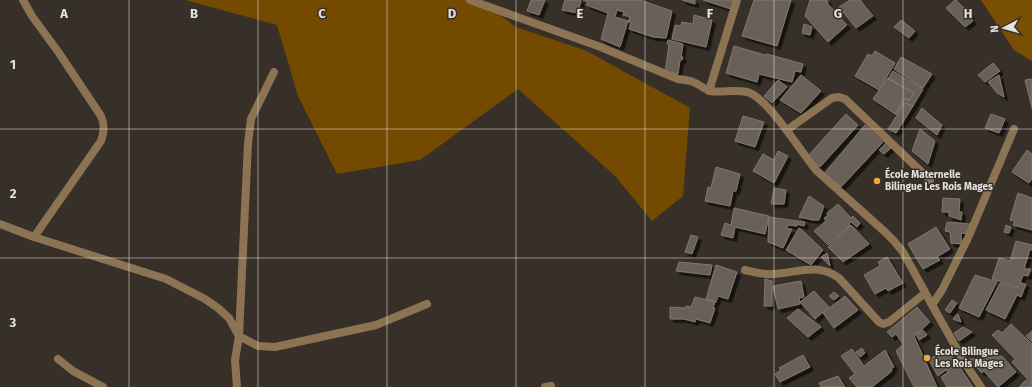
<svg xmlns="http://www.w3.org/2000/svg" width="1032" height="387" viewBox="0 0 1032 387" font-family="'Fira Sans',sans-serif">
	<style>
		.green { fill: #734a00 }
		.forest { fill: #794f04 }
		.building { fill: #696159; stroke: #80786f; filter: url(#shadow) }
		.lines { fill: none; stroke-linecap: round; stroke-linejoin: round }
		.street { stroke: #8c7354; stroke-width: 8 }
		.grid { fill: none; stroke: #e5e1dc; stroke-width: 1; stroke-opacity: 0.55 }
		.poi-dot { fill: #eea73d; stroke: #373029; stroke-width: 1.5 }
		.labels { text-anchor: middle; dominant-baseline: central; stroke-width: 3; stroke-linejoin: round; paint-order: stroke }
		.poi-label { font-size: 10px; font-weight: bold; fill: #e5e1dc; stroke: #373029; text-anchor: start }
		.grid-label { font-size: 13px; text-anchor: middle; font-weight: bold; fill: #e5e1dc; stroke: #373029; stroke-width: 3; stroke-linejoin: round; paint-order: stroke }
	</style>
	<defs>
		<filter id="shadow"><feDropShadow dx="3.5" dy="3.5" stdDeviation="0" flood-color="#0009"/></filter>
	</defs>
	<rect width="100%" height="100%" fill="#373029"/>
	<path class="green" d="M185,0H479L516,27L587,51L690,108L683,196L652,221L615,176L518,89L420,160L337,174L298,96L277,25Z"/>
	<path class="forest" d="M981,0H1032V61L1014,50Z"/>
	<path class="building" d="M531,0H545L539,15L527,11Z
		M565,0H581L578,13L562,10Z
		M583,0H640L672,11L666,38L653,37L629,29L631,22H628L630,17L623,15L624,12L617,10L615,17L628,21L620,47L601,39L608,13L586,5L588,2Z
		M682,0H695V4Z
		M703,0H733L731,9Z
		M754,0H791L777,46L742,36Z
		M810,0H827L828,2L827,3L847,25L828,42L805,16Z
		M850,0H860L873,16L856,28L839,7Z
		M955,0H956L971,15L969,16L973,21L965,27L946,8Z
		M694,15L712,20L706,47L672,39L675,25L681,26L682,22L693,24Z
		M901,20L915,31L909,38L894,27Z
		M804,24L812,27L810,35L802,33Z
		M668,40L683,44L681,57H683L682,60H680L678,74L665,72L669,45L667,44Z
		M734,46L765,55L767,54L803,64L801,72L795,71L792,82L759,74L757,82L726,73Z
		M875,51L895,63L879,90L855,76L868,54L872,56Z
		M901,57L932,74L923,88L894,69Z
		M993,63L1000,71L985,82L978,75Z
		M893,71L923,89L913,106L905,103L897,114H895L905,98L909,101L914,93L888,79Z
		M801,75L821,91L801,113L780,100Z
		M999,75L1004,97L997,93L988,82Z
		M888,78L914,93L909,101L905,98L895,114L873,99Z
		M1032,79V108L1025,80Z
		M778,80L787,87L772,103L764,96Z
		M905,103L913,106L896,133L888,129Z
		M922,108L942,125L937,135L916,118Z
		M846,114L858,125L820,167L807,157Z
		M991,114L1005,119L999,133L985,128Z
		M743,116L764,122L755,147L735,141Z
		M865,125L883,142L841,187L824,174Z
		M920,129L935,141L928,164L912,151Z
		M886,143L891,148L884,154L879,150Z
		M1027,150L1032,154V179L1029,183L1012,172Z
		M778,151L788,156L774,183L753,171L763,154L774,160Z
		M716,167L740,174L736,191H733L730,206L705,201L708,187L711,188Z
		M774,188L786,190L784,204H771Z
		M1018,193L1032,198V230L1013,225L1015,221L1010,220Z
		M809,196L824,206L819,220H813L799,217Z
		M943,198L960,199L959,212H962L961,220L949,216V212H942Z
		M838,204L851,218L853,216L860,223L857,227L851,222L849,224L850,225L828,245L814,231L826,221L824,218L828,216L827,213Z
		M734,208L769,216L765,234L735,227L733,238L721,235L725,223L731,225Z
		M769,217L805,222L804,226L797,224V226L788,225L787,229H792L783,248L768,242Z
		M947,222L970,224L968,234L961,233L962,244L951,243L950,232L945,231Z
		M851,225L869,244L843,262L828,247Z
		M1006,225L1011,227L1009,233L1004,232Z
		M936,227L950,249L937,257L940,260L923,269L908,244Z
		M799,228L802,230L823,250L811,265L786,250Z
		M691,235L698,237L692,254L685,252Z
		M1016,241L1032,245V250L1030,249L1024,269H1031L1028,276L1023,275L1020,283L1026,284L1021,297L1017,295L1005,319L986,310L1000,283L1018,288L1019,287L992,279L999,258L1010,261Z
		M827,253L830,266L821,257Z
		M887,257L903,283L888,291L886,288L875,294L864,275L880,266L878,262Z
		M679,262L712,265L710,275L676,271Z
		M716,265L737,272L728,299L718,296L716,302L706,299Z
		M975,275L997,282L979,317L959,308Z
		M765,279L772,281V306H764Z
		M801,281L804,297L799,298L800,304L778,309L773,286Z
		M814,291L829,307L815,319L800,302Z
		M834,292L839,296L834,300L829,296Z
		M845,296L858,310L834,328L823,313Z
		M695,297L715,302L713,308H715L710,323L696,319L695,322L684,319H670V307L686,308V306L691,307Z
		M952,300L957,303L950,313L945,310Z
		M917,307L930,322L914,336L937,387H914L896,351L903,344L896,334L892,337L887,332Z
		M798,309L821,327L808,337L787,318Z
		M958,314L961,322L953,319L956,315Z
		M1011,324L1032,344V384L1012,362L1015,359L992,335L998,330L1002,333Z
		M963,327L972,332L959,341L954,333Z
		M923,330L927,335L919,340L916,334Z
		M1032,331V342L1026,336Z
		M862,348L865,353L860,357L856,352Z
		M852,349L864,366L885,350L894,367L891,369L892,371L872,387H857L849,378L855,374L841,356Z
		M944,349L950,355L951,354L973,387H947L941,377L948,372L946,370L938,376L929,360Z
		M803,355L810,367L780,382L775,374L781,370L779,368Z
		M1002,356L1016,372L998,387L984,371L982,373L969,359Z
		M838,376L845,387H821L819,383Z
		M1026,380L1032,385V387H1019Z"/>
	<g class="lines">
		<path class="street" d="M23,0L32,16L59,53L101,116C105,125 104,132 101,141L34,237
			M470,0L598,46L678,79C683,80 689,80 693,82C699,84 704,89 710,91C722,93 735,89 747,92C767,96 802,154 817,171L885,232L894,241L903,252L932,305L966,365L981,387
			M709,91L737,0
			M787,130L832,98L839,97L845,99L930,180
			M0,224L34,237L166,279L205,299L218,308L229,318L239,336L258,346L275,347L376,325L427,304
			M745,270C754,272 764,275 773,274C797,273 817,262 839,278L879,322L883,324L889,322L925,293
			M932,305L942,290L968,238L1014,129
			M58,359L73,371L103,387
			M237,387L235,360L239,336L248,143L251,119L274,72
			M545,387L551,386"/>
	</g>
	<path class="grid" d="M129,0V387M258,0V387M387,0V387M516,0V387M645,0V387M774,0V387M903,0V387M0,129H1032M0,258H1032"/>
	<g class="poi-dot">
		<circle cx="877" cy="181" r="4"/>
		<circle cx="927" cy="358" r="4"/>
	</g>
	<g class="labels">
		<g class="poi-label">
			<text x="885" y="175">École Maternelle<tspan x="885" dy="12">Bilingue Les Rois Mages</tspan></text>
			<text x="935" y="352">École Bilingue<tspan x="935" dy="12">Les Rois Mages</tspan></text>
		</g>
	</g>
	<g class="grid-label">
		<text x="64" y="18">A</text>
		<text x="194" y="18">B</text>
		<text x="322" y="18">C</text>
		<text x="452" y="18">D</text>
		<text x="580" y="18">E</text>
		<text x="710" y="18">F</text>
		<text x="838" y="18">G</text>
		<text x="968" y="18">H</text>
		<text x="13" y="69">1</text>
		<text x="13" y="198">2</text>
		<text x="13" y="327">3</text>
	</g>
	<g transform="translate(1004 28) rotate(264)" stroke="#373029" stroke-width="3" paint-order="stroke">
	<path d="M0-3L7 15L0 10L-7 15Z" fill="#e5e1dc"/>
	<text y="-6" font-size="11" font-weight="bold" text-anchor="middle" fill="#e5e1dc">N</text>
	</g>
</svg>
